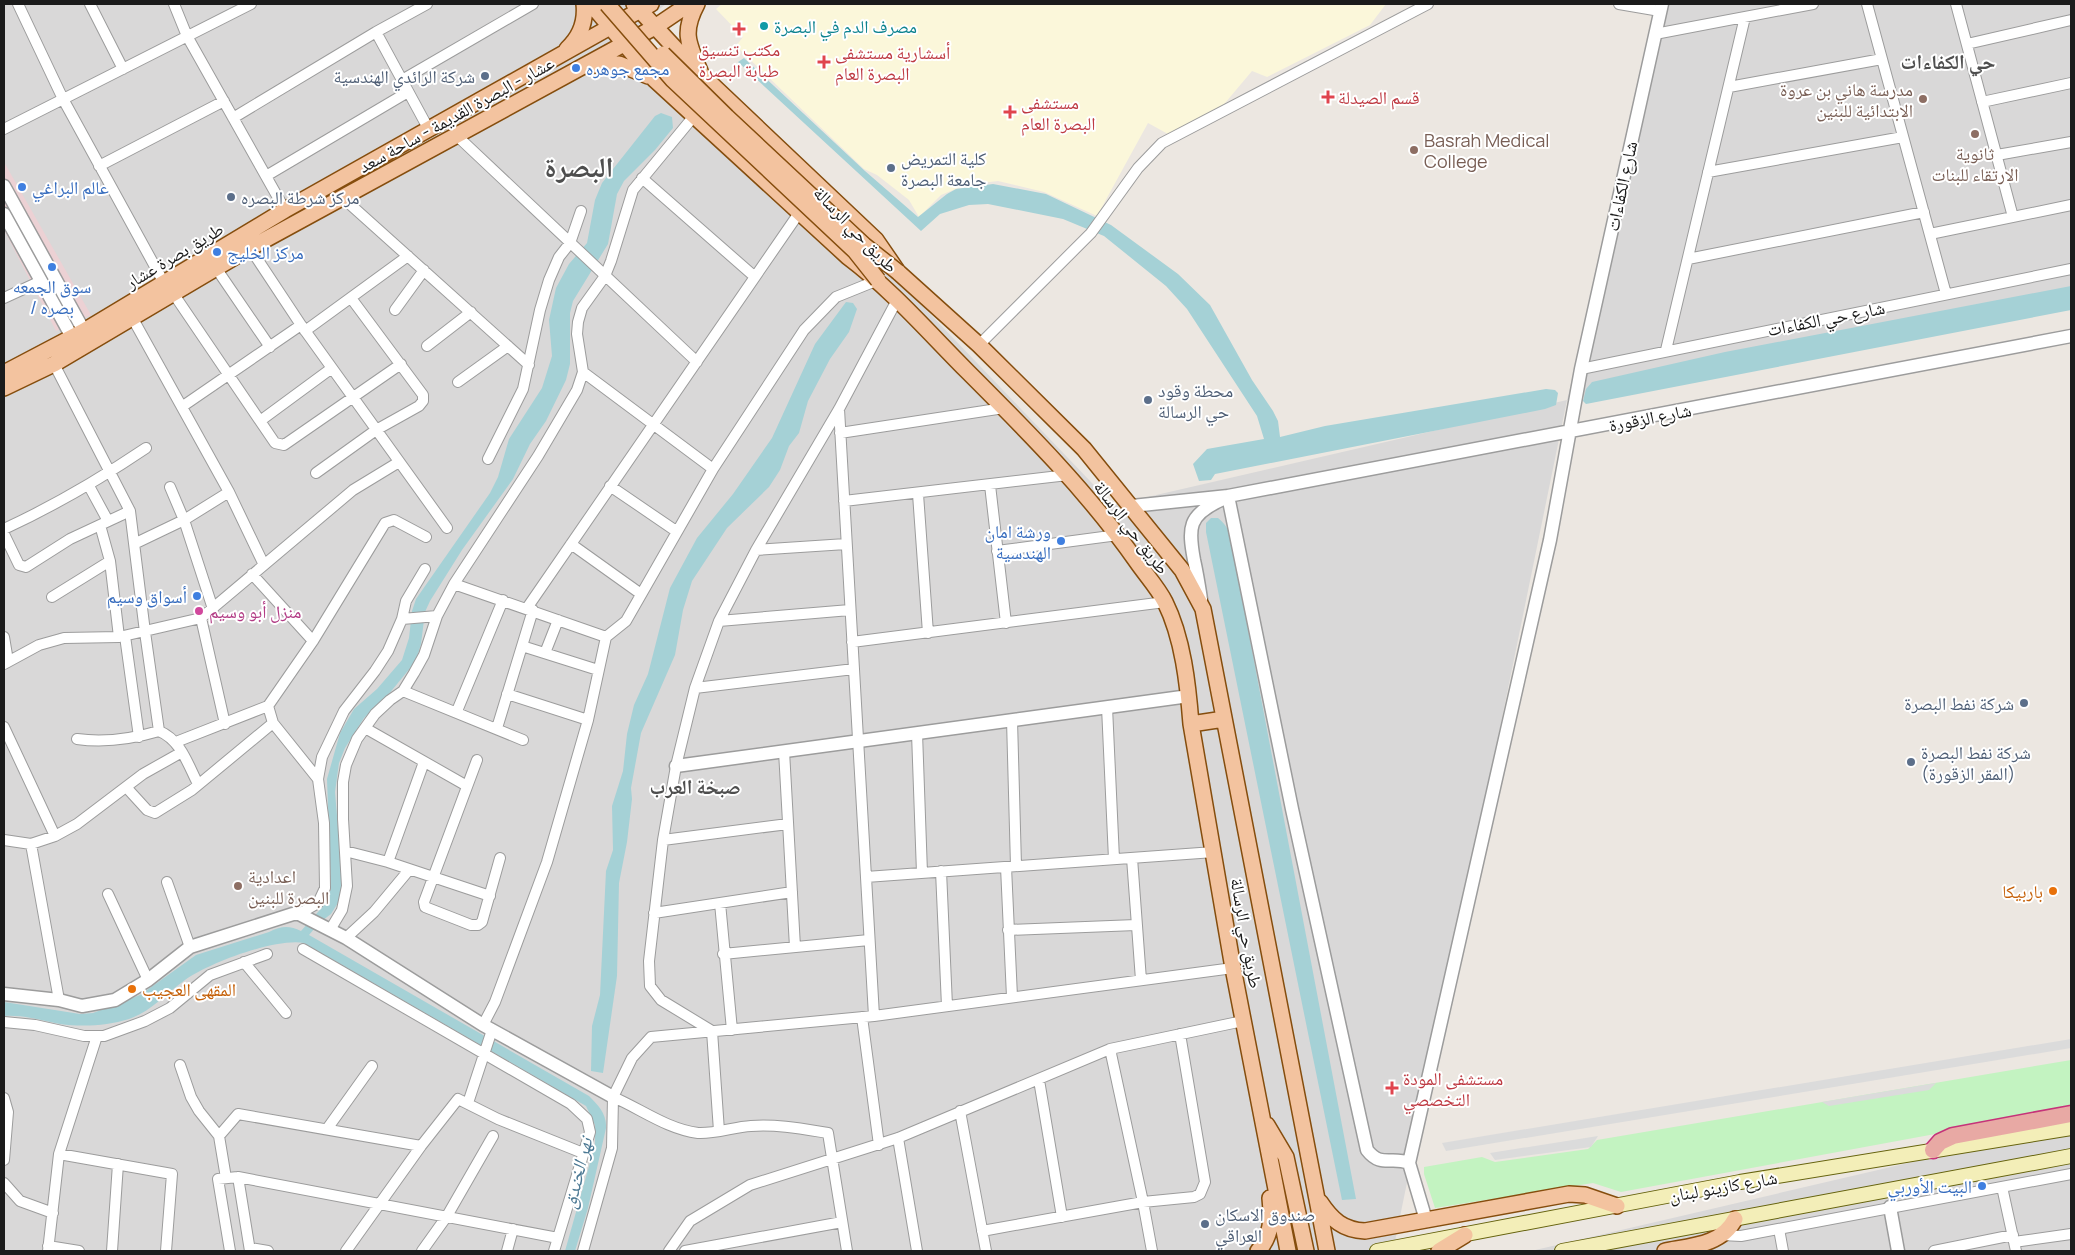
<svg xmlns="http://www.w3.org/2000/svg" width="2075" height="1255" viewBox="0 0 2075 1255" font-family="Manrope,'Noto Naskh Arabic',sans-serif">
	<style>
		.residential { fill: #d9d8d8 }
		.commercial { fill: #ecd1d4 }
		.education { fill: #fbf7da }
		.park { fill: #c3f3c1 }
		.parking { fill: #dbdbdb }
		.water { fill: #a5d1d6 }
		.lines { fill: none; stroke-linecap: round; stroke-linejoin: round }
		.minor-casing { stroke: #9c9c9c; stroke-width: 12 }
		.tertiary-casing { stroke: #9c9c9c; stroke-width: 15 }
		.secondary-casing { stroke: #66630e; stroke-width: 16 }
		.primary-casing { stroke: #854d0d; stroke-width: 18 }
		.trunk-casing { stroke: #c53379; stroke-width: 19 }
		.minor { stroke: #fff; stroke-width: 10 }
		.tertiary { stroke: #fff; stroke-width: 12 }
		.secondary { stroke: #f3eeb8; stroke-width: 14 }
		.primary { stroke: #f3c39f; stroke-width: 15 }
		.trunk { stroke: #e8a9a4; stroke-width: 16 }
		.primary-bridge-casing { stroke: #854d0d; stroke-width: 18; stroke-linecap: butt }
		.primary-bridge { stroke: #f3c39f; stroke-width: 15 }
		.culture-dot { fill: #0f9aa8; stroke: #fff; stroke-width: 2 }
		.health-dot { fill: #e0444e; stroke: #fff; stroke-width: 2 }
		.shop-dot { fill: #3f7fe0; stroke: #fff; stroke-width: 2 }
		.service-dot { fill: #5c6f8a; stroke: #fff; stroke-width: 2 }
		.education-dot { fill: #8d6e63; stroke: #fff; stroke-width: 2 }
		.hotel-dot { fill: #d1479c; stroke: #fff; stroke-width: 2 }
		.food-dot { fill: #e8710a; stroke: #fff; stroke-width: 2 }
		.labels { text-anchor: middle; dominant-baseline: central; stroke-width: 4; stroke-linejoin: round; paint-order: stroke }
		.culture-label { font-size: 18px; fill: #0d838f; stroke: #fff; text-anchor: start }
		.health-label { font-size: 18px; fill: #be3a42; stroke: #fff; text-anchor: start }
		.shop-label { font-size: 18px; fill: #366cbe; stroke: #fff; text-anchor: start }
		.service-label { font-size: 18px; fill: #4e5e75; stroke: #fff; text-anchor: start }
		.education-label { font-size: 18px; fill: #785e54; stroke: #fff; text-anchor: start }
		.street-label { font-size: 18px; fill: #1b1b1b; stroke: #fff }
		.hotel-label { font-size: 18px; fill: #b23c85; stroke: #fff; text-anchor: start }
		.food-label { font-size: 18px; fill: #c56008; stroke: #fff; text-anchor: end }
		.water-label { font-size: 19px; font-style: italic; fill: #4b7893; stroke: #fff }
		.quarter-label { font-size: 20px; font-weight: bold; fill: #4e4e4e; stroke: #fff }
		.town-label { font-size: 28px; font-weight: bold; fill: #4e4e4e; stroke: #fff }
	</style>
	<rect width="100%" height="100%" fill="#ece7e1"/>
	<path class="residential" d="M4,4H666L631,31L864,245L1113,505L1567,400L1666,4H2071V294L1567,400L1393,1251H4Z
		M2071,1125V1251H1531Z"/>
	<path class="commercial" d="M4,162L91,315L56,331L4,230Z"/>
	<path class="education" d="M722,4H1386L1370,25L1267,77L1252,71L1220,109L1211,114L1168,134L1148,123L1097,216L1044,192L998,181L965,185L941,195L919,217L909,200L877,175L864,169L736,46L743,37L716,9Z"/>
	<path class="park" d="M2071,1060V1109L1621,1192L1593,1183L1435,1208L1424,1174V1167L1482,1157L1495,1162L1588,1149L1597,1140Z"/>
	<path class="parking" d="M2071,1039V1048L1446,1151L1442,1143Z
		M1936,1083L1929,1090L1829,1106L1822,1102Z
		M1598,1136L1591,1147L1495,1160L1490,1153Z"/>
	<path class="water" d="M744,58L865,171L918,217L947,194L956,189L993,184L1046,194L1111,225L1178,274L1210,305L1252,380L1273,411L1278,421L1280,437L1325,426L1546,389L1555,390L1558,393L1556,405L1545,409L1215,474L1211,480L1199,481L1193,464L1207,449L1264,439L1257,416L1187,309L1166,286L1104,236L1063,219L988,204L969,205L940,214L921,231L738,62Z
		M661,113L672,117L673,128L655,150L624,181L617,194L608,244L573,301L570,313V364L566,380L546,421L530,444L513,479L462,550L430,601L425,612L421,644L416,661L388,695L364,718L345,748L339,763L335,792L342,875L341,898L331,914L319,923L309,935L589,1096C598,1105 607,1114 606,1128L588,1208L575,1251H565L595,1145V1125L586,1106L304,943C275,938 209,963 185,980C165,994 152,1011 129,1019C107,1026 82,1027 60,1024C40,1020 24,1015 4,1016V1002L80,1014L93,1013L140,995L196,955L269,932C281,926 289,925 301,931L326,903L331,888L327,779L340,733L354,709L377,689L402,660L409,638L412,611L416,599L490,493L498,477L509,439L542,388L552,356L549,320L556,288L569,264L587,243L595,200L602,183L655,116Z
		M2071,286V310L1586,404L1583,401L1586,389L1592,382L1725,352Z
		M846,302L853,303L857,309L849,332L830,359L808,401L799,433L789,446L780,470L769,487L727,528L692,581L683,610L675,655L641,733L631,788L632,799L627,842L619,883L617,976L603,1073L591,1071L592,1026L600,995L606,871L613,850L612,806L623,771L627,734L634,705L648,674L670,588L697,538L733,494L772,438L815,344Z
		M1211,518H1218C1228,526 1230,533 1232,545L1356,1199L1342,1200L1206,532V523Z"/>
	<g class="lines">
		<g class="minor-casing">
			<path id="minor" d="M18,4L63,99L164,283
				M90,4L123,69
				M174,4L187,36L285,210
				M1619,4L1660,11
				M1867,4L1946,294
				M1956,4L2013,217
				M376,32L428,128
				M1655,34L1813,4
				M1967,44L2071,20
				M402,80L533,4
				M1729,87L1882,59
				M1982,102L2071,83
				M233,118L376,32L427,4
				M4,129L251,4
				M455,134L697,362
				M1997,155L2071,142
				M99,166L224,101
				M1708,172L1903,137
				M266,176L408,92
				M642,178L755,277
				M343,198L529,365
				M1930,234L2071,205
				M250,248L301,325L447,528
				M1688,259L1924,212
				M216,268L270,347
				M173,293L275,443L284,445L401,364
				M4,298L41,281
				M395,310L424,270
				M133,319L229,492L264,565
				M305,331L408,256
				M979,345L1091,233L1138,168L1162,143L1428,4
				M427,346L471,312
				M1666,350L1745,17
				M54,364L130,511L145,632L159,731C181,740 188,765 198,784
				M1581,369L2071,269
				M583,372L713,469
				M458,382L508,346
				M183,406L301,325
				M839,409L874,1016
				M260,421L332,368
				M840,433L1004,408
				M488,459L523,389L540,310L549,280L559,257L570,243L581,211
				M316,473L376,430L419,406L423,401V395L351,298
				M990,485L1006,623
				M89,486L108,521
				M610,486L676,531
				M170,487L184,520L213,609
				M918,494L928,633
				M844,501L1068,475
				M100,525L110,561L119,637
				M4,529C54,506 100,479 146,448
				M4,534L19,565L26,567L70,539L130,511
				M136,543L184,520L229,492
				M571,544L641,594
				M756,550L846,544
				M997,551L1118,535
				M252,574L313,641
				M454,584L606,637
				M52,597L110,561
				M527,608L799,213
				M201,618L225,724
				M402,619L437,616
				M719,621L850,610
				M125,636L139,737
				M4,637L8,661
				M852,642L1165,602
				M522,646L598,670
				M545,653L558,620
				M4,664L39,645L64,638L119,637L201,618L353,490L399,462
				M695,688L854,669
				M403,691L523,740
				M507,694L588,720
				M268,706L273,723L318,779
				M1107,707L1114,859
				M457,711L503,600
				M1012,720L1016,866
				M4,727L55,836
				M365,728L467,786
				M497,728L533,610
				M917,733L922,873
				M77,739C106,743 132,739 159,731
				M176,742L268,706L313,641L385,523L394,520L426,537
				M784,751L795,947
				M477,760L424,902L425,907L471,925H478L482,922L500,858
				M126,787L147,810L155,813L192,790L273,723
				M4,840L31,844L55,836L77,824L143,774L182,752
				M663,840L788,824
				M31,844L59,1000
				M345,851L388,862L490,896
				M1132,858L1141,980
				M388,862L424,762
				M1006,867L1012,997
				M941,871L947,1006
				M866,877L1214,852
				M167,882L190,947
				M108,894L148,980
				M720,903L732,1030
				M654,913L792,892
				M299,914L318,903L325,888L324,823L318,779L322,757L344,711L375,671L388,651L402,619L406,601L425,569
				M330,930L342,910L347,886L343,819V782L346,765L357,739L375,714L390,700L403,691L414,673L424,655L437,616L454,584L538,456L577,390L583,372L577,334L578,322L582,308L605,276L611,261L633,190L694,116
				M1008,930L1136,925
				M346,938L374,912L409,870
				M303,949L571,1104L587,1119L590,1132L554,1251
				M723,954L869,940
				M244,962L286,1013
				M862,1017L879,1145
				M4,1022L35,1025L84,1036H104L145,1021L170,1008L210,975L267,954
				M483,1025L495,1002L547,862L588,720L606,637L626,621L713,469L804,330L836,297L878,280
				M1110,1049L1143,1202L1152,1251
				M180,1065L191,1097L199,1111L219,1136L226,1178
				M1039,1080L1062,1217
				M613,1097C641,1109 667,1129 698,1133C715,1134 734,1127 751,1126C777,1124 803,1129 828,1133L847,1251
				M4,1098L8,1112L4,1160
				M468,1103L492,1030
				M960,1111L986,1251
				M327,1129L372,1066
				M719,1131L712,1031L661,1000L650,986L649,961L663,840L676,766L695,688L719,621L756,550L839,409L897,300
				M219,1136L238,1114L421,1146
				M898,1138L917,1251
				M59,1154L172,1174L166,1251
				M238,1177L250,1251
				M4,1183L20,1201L53,1213
				M2002,1187L2016,1251
				M1779,1229L1783,1251
				M982,1231L1143,1202L1194,1197L1200,1194L1205,1182L1180,1034
				M1722,1235L1741,1236L2071,1174
				M2014,1242L2071,1234
				M48,1246L79,1251
				M250,1248L268,1251
				M48,1251L59,1154L97,1036
				M112,1251L118,1164
				M230,1251L218,1179L238,1177L558,1238
				M346,1251L421,1146L458,1099L498,1119L583,1153
				M422,1251L447,1216L493,1136
				M507,1251L513,1229
				M583,1251L612,1148L613,1097L632,1058L651,1037L874,1016L1233,968
				M669,1251L690,1221L750,1185L898,1138L1110,1049L1243,1021
				M685,1251L842,1222
				M1934,1251L2013,1235"/>
		</g>
		<g class="tertiary-casing">
			<path id="tertiary" d="M4,186L84,331
				M4,214L72,337
				M1228,496L1292,809L1367,1150C1381,1168 1391,1156 1409,1163L1426,1220
				M1132,506L1228,496L2071,336
				M1201,599C1199,586 1197,573 1194,560C1188,528 1188,515 1221,500
				M676,766L1189,696
				M4,994L59,1000L82,1006L115,1000L148,980L190,947L293,914H299L346,938L483,1025L613,1097
				M1409,1163L1550,540L1581,369L1662,4
				M1890,1207L1898,1251"/>
		</g>
		<g class="secondary-casing">
			<path id="secondary" d="M1377,1251L1740,1182L2071,1128
				M1562,1251L2071,1156"/>
		</g>
		<g class="primary-casing">
			<path id="primary" d="M591,4L654,79L848,257C892,290 929,333 968,372C1028,432 1088,492 1137,562C1146,575 1158,588 1165,602C1183,638 1188,685 1191,724L1233,968L1288,1251
				M634,4L687,61L876,240L898,272L979,345L1084,449L1182,570L1203,609L1327,1251
				M697,4C682,32 688,43 700,71
				M567,49C580,37 586,22 584,4
				M591,65L619,64L648,76
				M4,373L84,331L285,210L651,4
				M4,388L54,364L250,248L655,27L689,4
				M1191,724L1224,719
				M1267,1125L1286,1157L1306,1251
				M1320,1202C1332,1220 1343,1230 1365,1231L1569,1194L1585,1195L1617,1206
				M1258,1251C1272,1236 1272,1217 1270,1198
				M1439,1251L1465,1235
				M1665,1251C1691,1246 1722,1245 1735,1219"/>
		</g>
		<g class="trunk-casing">
			<path id="trunk" d="M1933,1150L1940,1142L1953,1136L2071,1114"/>
		</g>
		<use href="#minor" class="minor"/>
		<use href="#tertiary" class="tertiary"/>
		<use href="#secondary" class="secondary"/>
		<use href="#primary" class="primary"/>
		<use href="#trunk" class="trunk"/>
		<g class="primary-bridge-casing">
			<path id="primary-bridge" d="M607,4L673,80L855,251L878,280
				M663,54L727,117L864,245L898,272"/>
		</g>
		<use href="#primary-bridge" class="primary-bridge"/>
	</g>
	<circle class="culture-dot" cx="764" cy="26" r="5"/>
	<g class="health-dot">
		<path d="M736.5 21.5h5v5h5v5h-5v5h-5v-5h-5v-5h5z"/>
		<path d="M821.5 54.5h5v5h5v5h-5v5h-5v-5h-5v-5h5z"/>
		<path d="M1325.5 89.5h5v5h5v5h-5v5h-5v-5h-5v-5h5z"/>
		<path d="M1007.5 104.5h5v5h5v5h-5v5h-5v-5h-5v-5h5z"/>
		<path d="M1389.5 1080.5h5v5h5v5h-5v5h-5v-5h-5v-5h5z"/>
	</g>
	<g class="shop-dot">
		<circle cx="576" cy="68" r="5"/>
		<circle cx="22" cy="187" r="5"/>
		<circle cx="217" cy="252" r="5"/>
		<circle cx="52" cy="267" r="5"/>
		<circle cx="1061" cy="541" r="5"/>
		<circle cx="197" cy="596" r="5"/>
		<circle cx="1982" cy="1186" r="5"/>
	</g>
	<g class="service-dot">
		<circle cx="485" cy="76" r="5"/>
		<circle cx="891" cy="168" r="5"/>
		<circle cx="231" cy="197" r="5"/>
		<circle cx="1148" cy="400" r="5"/>
		<circle cx="2024" cy="703" r="5"/>
		<circle cx="1911" cy="762" r="5"/>
		<circle cx="1205" cy="1224" r="5"/>
	</g>
	<g class="education-dot">
		<circle cx="1923" cy="99" r="5"/>
		<circle cx="1975" cy="134" r="5"/>
		<circle cx="1414" cy="150" r="5"/>
		<circle cx="238" cy="886" r="5"/>
	</g>
	<circle class="hotel-dot" cx="199" cy="611" r="5"/>
	<g class="food-dot">
		<circle cx="2053" cy="891" r="5"/>
		<circle cx="132" cy="989" r="5"/>
	</g>
	<g class="labels">
		<g class="culture-label">
			<text x="774" y="26">مصرف الدم في البصرة</text>
		</g>
		<g class="health-label">
			<text x="739" y="49" text-anchor="middle">مكتب تنسيق<tspan x="739" dy="21">طبابة البصرة</tspan></text>
			<text x="835" y="52">أسشارية مستشفى<tspan x="835" dy="21">البصرة العام</tspan></text>
			<text x="1338" y="97">قسم الصيدلة</text>
			<text x="1021" y="102">مستشفى<tspan x="1021" dy="21">البصرة العام</tspan></text>
			<text x="1403" y="1078">مستشفى المودة<tspan x="1403" dy="21">التخصصي</tspan></text>
		</g>
		<g class="shop-label">
			<text x="586" y="68">مجمع جوهره</text>
			<text x="32" y="187">عالم البراغي</text>
			<text x="227" y="252">مركز الخليج</text>
			<text x="52" y="286" text-anchor="middle">سوق الجمعه<tspan x="52" dy="21">/ بصره</tspan></text>
			<text x="1051" y="531" text-anchor="end">ورشة امان<tspan x="1051" dy="21">الهندسية</tspan></text>
			<text x="187" y="596" text-anchor="end">أسواق وسيم</text>
			<text x="1972" y="1186" text-anchor="end">البيت الأوربي</text>
		</g>
		<g class="service-label">
			<text x="475" y="76" text-anchor="end">شركة الرائدي الهندسية</text>
			<text x="901" y="158">كلية التمريض<tspan x="901" dy="21">جامعة البصرة</tspan></text>
			<text x="241" y="197">مركز شرطة البصره</text>
			<text x="1158" y="390">محطة وقود<tspan x="1158" dy="21">حي الرسالة</tspan></text>
			<text x="2014" y="703" text-anchor="end">شركة نفط البصرة</text>
			<text x="1921" y="752">شركة نفط البصرة<tspan x="1921" dy="21">(المقر الزقورة)</tspan></text>
			<text x="1215" y="1214">صندوق الاسكان<tspan x="1215" dy="21">العراقي</tspan></text>
		</g>
		<g class="education-label">
			<text x="1913" y="89" text-anchor="end">مدرسة هاني بن عروة<tspan x="1913" dy="21">الابتدائية للبنين</tspan></text>
			<text x="1424" y="140">Basrah Medical<tspan x="1424" dy="21">College</tspan></text>
			<text x="1975" y="153" text-anchor="middle">ثانوية<tspan x="1975" dy="21">الارتقاء للبنات</tspan></text>
			<text x="248" y="876">اعدادية<tspan x="248" dy="21">البصرة للبنين</tspan></text>
		</g>
		<g class="street-label">
			<text transform="translate(456 114) rotate(-29)">عشار - البصرة القديمة - ساحة سعد</text>
			<text transform="translate(1621 186) rotate(-78)">شارع الكفاءات</text>
			<text transform="translate(856 229) rotate(46)">طريق حي الرسالة</text>
			<text transform="translate(174 255) rotate(-31)">طريق بصرة عشار</text>
			<text transform="translate(1826 318) rotate(-11)">شارع حي الكفاءات</text>
			<text transform="translate(1650 417) rotate(-11)">شارع الزقورة</text>
			<text transform="translate(1132 527) rotate(53)">طريق حي الرسالة</text>
			<text transform="translate(1247 933) rotate(80)">طريق حي الرسالة</text>
			<text transform="translate(1723 1186) rotate(-10)">شارع كازينو لبنان</text>
		</g>
		<g class="hotel-label">
			<text x="209" y="611">منزل أبو وسيم</text>
		</g>
		<g class="food-label">
			<text x="2043" y="891">باربيكا</text>
			<text x="142" y="989" text-anchor="start">المقهى العجيب</text>
		</g>
		<g class="water-label">
			<text transform="translate(577 1173) rotate(-76)">نهر الخندق</text>
		</g>
		<g class="quarter-label">
			<text x="1948" y="61">حي الكفاءات</text>
			<text x="695" y="786">صبخة العرب</text>
		</g>
		<g class="town-label">
			<text x="579" y="166">البصرة</text>
		</g>
	</g>
	<rect width="2075" height="1255" fill="none" stroke="#1b1b1b" stroke-width="10"/>
</svg>
